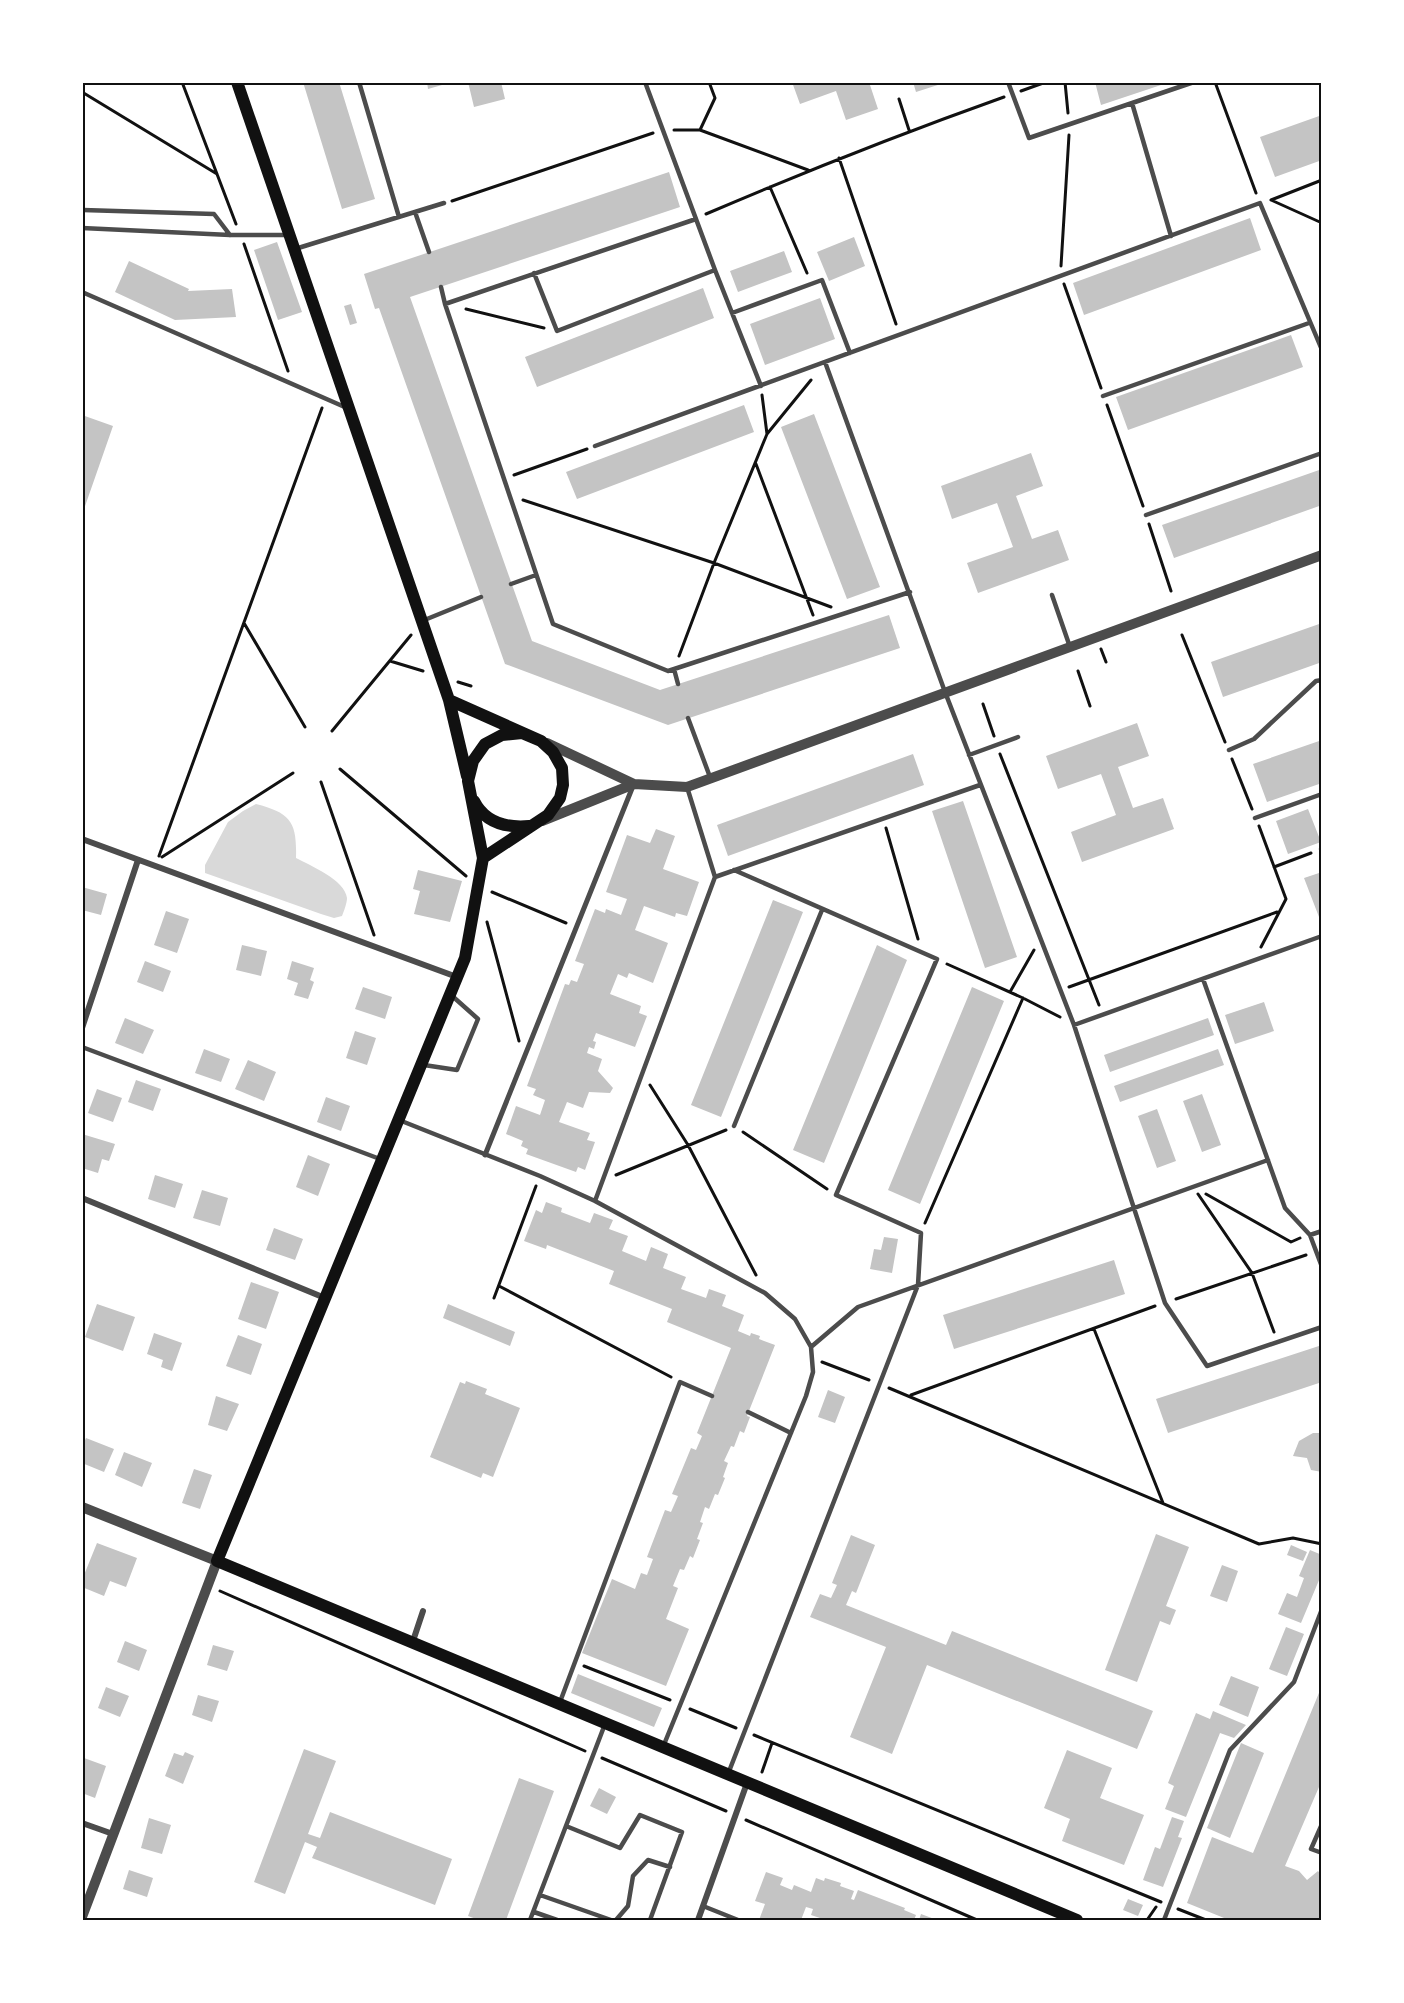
<svg xmlns="http://www.w3.org/2000/svg" width="1404" height="2003" viewBox="0 0 1404 2003" font-family="Lato,sans-serif">
	<style>
		.water { fill: #d9d9d9 }
		.building { fill: #c4c4c4 }
		.lines { fill: none; stroke-linecap: round; stroke-linejoin: round }
		.path { stroke: #111; stroke-width: 3 }
		.service { stroke: #4c4c4c; stroke-width: 4.5 }
		.pedestrian { stroke: #4c4c4c; stroke-width: 5 }
		.minor { stroke: #4c4c4c; stroke-width: 6 }
		.tertiary { stroke: #4c4c4c; stroke-width: 10 }
		.secondary { stroke: #111; stroke-width: 12 }
		.neatline { fill: none; stroke: #111; stroke-width: 2 }
	</style>
	<rect width="100%" height="100%" fill="#fff"/>
	<path class="water" d="M256,804C291,813 297,822 296,858C311,866 345,880 347,898C347,903 344,911 342,916L334,918L321,914L205,873V865L228,822L243,811Z"/>
	<path class="building" d="M303,82H339L375,199L342,209Z
		M427,82H449V83L428,89Z
		M468,82H501L505,99L474,107Z
		M792,82H869L878,109L846,120L836,91L800,104Z
		M913,82H943L944,83L916,92Z
		M1095,82H1167V83L1101,105Z
		M1322,115V160L1275,177L1260,137Z
		M669,172L680,207L410,297L532,641L660,690L889,615L900,648L668,725L505,664L379,308L375,309L364,274Z
		M1250,218L1261,250L1084,315L1073,283Z
		M854,237L865,266L829,281L817,252Z
		M277,242L302,312L278,320L254,250Z
		M784,251L792,272L738,292L730,271Z
		M129,261L189,289L188,291L232,289L236,317L175,320L115,292Z
		M703,288L714,318L537,387L525,357Z
		M820,298L835,339L765,365L750,324Z
		M351,304L357,323L350,325L344,306Z
		M1291,335L1303,367L1128,430L1116,397Z
		M744,405L754,432L577,499L566,472Z
		M814,414L880,587L847,599L781,427Z
		M82,415L113,426L83,512L82,511Z
		M1031,453L1043,486L1016,496L1032,539L1058,530L1069,560L978,593L967,563L1013,547L997,503L952,519L941,486Z
		M1322,469V505L1174,558L1162,525Z
		M1322,623V662L1223,697L1211,662Z
		M1137,723L1149,756L1118,767L1133,808L1163,798L1174,829L1082,862L1071,832L1116,815L1101,774L1058,789L1046,756Z
		M1322,740V783L1267,802L1253,764Z
		M913,754L924,785L728,856L717,825Z
		M963,801L1017,957L985,968L932,811Z
		M1308,809L1321,842L1288,854L1276,821Z
		M656,829L675,836L663,869L699,882L687,916L676,913L675,917L644,906L635,930L668,943L653,983L629,973L627,978L618,974L610,994L641,1006L639,1013L647,1016L635,1047L596,1033L593,1041L596,1042L594,1049L589,1047L587,1053L602,1059L598,1071L613,1088L610,1093L589,1092L583,1108L567,1102L559,1122L590,1133L587,1140L595,1142L585,1170L578,1167L576,1172L526,1154L528,1149L521,1146L523,1141L506,1134L516,1106L540,1115L545,1100L533,1095L536,1089L527,1086L565,984L569,985L571,980L577,982L584,964L575,961L595,909L605,913L606,909L621,915L627,899L606,892L627,835L650,843Z
		M418,870L462,881L450,922L414,914L420,891L413,889Z
		M1322,872V916L1319,917L1304,878Z
		M82,887L107,894L101,915L82,910Z
		M773,900L803,912L721,1117L691,1105Z
		M166,911L189,919L177,953L154,945Z
		M242,945L267,951L261,976L236,970Z
		M877,945L907,960L824,1163L793,1150Z
		M145,961L171,971L163,992L137,982Z
		M292,961L314,968L310,980L314,982L308,999L294,995L298,983L287,979Z
		M363,987L392,997L385,1019L355,1009Z
		M972,987L1004,1001L920,1204L888,1190Z
		M1264,1002L1274,1031L1235,1044L1225,1015Z
		M125,1018L154,1030L143,1054L115,1043Z
		M1208,1018L1214,1035L1110,1072L1104,1055Z
		M355,1031L376,1038L367,1065L346,1058Z
		M204,1049L230,1059L221,1082L195,1073Z
		M1218,1049L1224,1065L1120,1102L1114,1086Z
		M248,1060L276,1072L264,1101L235,1089Z
		M136,1080L161,1089L153,1111L128,1102Z
		M97,1089L122,1098L113,1122L88,1113Z
		M1202,1094L1221,1145L1202,1152L1183,1101Z
		M326,1097L350,1106L341,1131L317,1122Z
		M1157,1109L1176,1161L1157,1168L1138,1116Z
		M82,1134L115,1144L109,1161L102,1159L98,1173L82,1168Z
		M308,1155L330,1164L318,1196L296,1187Z
		M155,1175L183,1184L175,1208L148,1199Z
		M202,1190L228,1198L220,1226L193,1218Z
		M546,1202L562,1208L561,1212L590,1223L594,1213L613,1220L609,1229L628,1236L622,1251L646,1261L651,1247L668,1254L663,1268L686,1277L681,1289L706,1298L709,1289L726,1295L722,1306L744,1315L738,1331L750,1336L751,1333L760,1336L759,1339L775,1345L747,1416L750,1417L744,1433L740,1431L734,1447L731,1446L724,1461L728,1463L723,1477L725,1478L718,1495L715,1494L709,1509L705,1507L700,1522L703,1523L697,1539L700,1540L693,1558L690,1556L684,1570L680,1569L673,1586L678,1588L666,1619L689,1629L666,1686L582,1653L612,1579L635,1589L641,1573L647,1575L653,1559L647,1557L665,1510L671,1512L678,1496L672,1494L691,1448L696,1450L702,1436L697,1433L731,1348L667,1322L672,1309L609,1284L614,1271L547,1245L546,1249L524,1241L536,1210L542,1213Z
		M274,1228L303,1239L295,1260L266,1250Z
		M884,1237L898,1239L892,1273L870,1269L874,1249L881,1250Z
		M1114,1260L1125,1294L954,1349L943,1315Z
		M251,1282L279,1292L266,1329L238,1319Z
		M97,1304L135,1317L123,1351L85,1337Z
		M448,1304L515,1332L510,1346L443,1318Z
		M154,1333L182,1343L172,1371L161,1367L163,1360L147,1354Z
		M238,1335L262,1344L251,1375L226,1366Z
		M1322,1345V1382L1168,1433L1156,1399Z
		M466,1381L487,1389L485,1394L520,1408L493,1477L483,1473L481,1478L430,1457L460,1382L465,1384Z
		M828,1390L845,1397L835,1423L818,1417Z
		M216,1396L239,1404L227,1431L208,1425Z
		M1313,1433H1322V1472L1311,1470L1307,1458L1293,1456L1299,1441Z
		M86,1438L114,1449L104,1472L82,1463V1447Z
		M124,1452L152,1463L142,1487L115,1475Z
		M194,1469L212,1475L200,1509L182,1503Z
		M1156,1534L1189,1547L1166,1606L1176,1610L1170,1625L1160,1621L1137,1682L1105,1670Z
		M851,1535L875,1545L856,1593L852,1591L846,1605L946,1645L952,1631L1153,1711L1137,1749L927,1665L892,1754L850,1737L886,1647L810,1617L820,1594L831,1598L837,1585L832,1583Z
		M97,1543L137,1558L126,1587L110,1581L104,1596L82,1587V1580Z
		M1291,1545L1307,1552L1303,1561L1287,1555Z
		M1310,1550L1322,1555V1573L1301,1623L1278,1614L1287,1593L1297,1597L1304,1578L1299,1576Z
		M1222,1565L1238,1571L1227,1602L1210,1596Z
		M1286,1627L1304,1634L1287,1676L1269,1669Z
		M125,1641L147,1650L139,1671L117,1662Z
		M213,1645L234,1651L227,1671L207,1665Z
		M578,1674L662,1708L654,1727L571,1693Z
		M1231,1676L1259,1687L1248,1717L1219,1705Z
		M106,1687L129,1696L120,1717L98,1708Z
		M1321,1688L1322,1780L1285,1866L1299,1871L1307,1880L1318,1871L1322,1876V1920H1229L1187,1903L1212,1837L1253,1853Z
		M198,1695L219,1701L212,1722L192,1715Z
		M1213,1711L1246,1725L1234,1738L1220,1733L1186,1817L1165,1809L1174,1786L1168,1783L1196,1713L1210,1719Z
		M1241,1743L1264,1753L1230,1838L1207,1828Z
		M304,1749L336,1761L308,1834L320,1838L330,1812L452,1859L435,1905L312,1858L317,1847L305,1842L285,1894L254,1882Z
		M1067,1750L1112,1768L1100,1798L1144,1815L1124,1865L1062,1841L1070,1819L1044,1808Z
		M185,1752L194,1756L183,1784L165,1776L174,1753L183,1756Z
		M84,1758L106,1766L95,1798L82,1793V1764Z
		M519,1778L554,1791L506,1920H479L468,1916Z
		M599,1788L616,1797L607,1814L590,1806Z
		M1172,1817L1184,1821L1178,1837L1182,1838L1163,1887L1143,1880L1155,1847L1160,1849Z
		M149,1818L171,1825L162,1854L141,1848Z
		M129,1870L153,1878L147,1897L123,1889Z
		M766,1872L783,1878L780,1885L792,1890L794,1885L811,1892L816,1878L824,1881L825,1878L841,1883L840,1886L854,1891L851,1899L854,1900L858,1890L905,1908L904,1910L916,1915L914,1920H826L811,1915L813,1909L806,1907L801,1920H759L765,1904L755,1901Z
		M1128,1899L1143,1905L1138,1916L1123,1910Z
		M921,1914L937,1920H919Z"/>
	<g class="lines">
		<path class="path" d="M182,82L236,224
			M1065,82L1068,113
			M1215,82L1256,193
			M1021,91L1046,82
			M82,92L217,174
			M899,99L909,130
			M674,130H700L808,170
			M700,130L715,98L709,82
			M839,158L896,324
			M770,187L807,273
			M1271,200L1322,180
			M1271,200L1322,223
			M452,201L653,133
			M706,214C804,172 903,133 1004,97
			M244,244L288,371
			M1061,266L1069,135
			M1064,284L1101,388
			M466,309L544,328
			M1107,405L1143,506
			M767,434L811,380
			M756,464L813,615
			M514,475L587,449
			M523,500L714,563L831,607
			M1149,524L1171,591
			M244,623L305,727
			M1182,635L1225,742
			M1101,649L1106,662
			M679,656L714,563L767,434L762,395
			M390,661L423,671
			M1078,671L1090,706
			M458,682L471,686
			M983,704L994,736
			M332,731L411,635
			M1000,754L1099,1005
			M1232,759L1252,809
			M340,769L466,876
			M321,782L374,935
			M1259,826L1286,899L1261,947
			M886,828L918,939
			M159,856L322,408
			M162,857L293,773
			M1274,867L1311,853
			M492,892L566,923
			M487,922L519,1041
			M947,964L1023,998L1060,1017
			M1069,987L1277,912
			M1010,992L1034,950
			M650,1085L688,1145L756,1275
			M743,1132L827,1189
			M616,1175L726,1130
			M1198,1194L1252,1273L1274,1332
			M1206,1194L1291,1242L1300,1238
			M925,1223L1023,998
			M499,1286L671,1377
			M494,1298L536,1186
			M1176,1299L1306,1255
			M1094,1329L1163,1503
			M822,1362L869,1380
			M889,1388L1259,1544L1293,1538L1322,1544
			M911,1395L1155,1306
			M220,1591L585,1751
			M584,1666L670,1700
			M690,1709L736,1728
			M754,1735L1161,1902
			M602,1758L726,1811
			M762,1772L772,1743
			M746,1820L977,1920
			M1178,1909L1206,1920
			M1147,1920L1156,1907"/>
		<path class="service" d="M359,82L399,217
			M645,82L715,270L761,386
			M1008,82L1029,138L1194,82
			M1132,103L1171,236
			M83,210L214,214L230,235
			M415,212L429,252
			M82,228L230,235H289
			M295,249L444,203
			M534,273L557,331L715,270
			M441,287L445,304L553,624L668,671L910,592
			M82,292L347,408
			M445,304L696,219
			M732,313L822,280L850,353
			M825,362L945,692L1074,1025L1165,1303L1207,1366L1322,1327
			M1103,396L1309,323
			M595,446L1260,203L1322,350
			M1146,515L1322,453
			M511,584L536,575
			M1052,595L1070,647
			M422,621L481,597
			M674,669L678,684
			M688,718L710,777
			M1229,750L1254,739L1316,681L1322,680
			M969,755L1018,737
			M687,787L715,877L980,785
			M1255,818L1322,794
			M1321,849H1322
			M1203,979L1285,1208L1310,1235L1322,1267
			M1074,1025L1322,936
			M82,1047L380,1159
			M424,1065L457,1070L478,1019L450,994
			M399,1120L540,1176L595,1201L765,1293L795,1319L811,1347L813,1372L806,1396L663,1747
			M734,1126L822,910
			M595,1201L715,877
			M1310,1235L1322,1231
			M811,1347L858,1307L1268,1160
			M748,1412L791,1433
			M560,1702L680,1382L712,1396
			M728,1774L918,1285L921,1233L836,1195L937,959L734,870
			M1322,1824L1311,1849L1322,1853
			M566,1826L620,1848L640,1815L682,1832L650,1920
			M540,1895L611,1920
			M703,1906L738,1920
			M534,1912L557,1920
			M530,1920L605,1724
			M616,1920L628,1906L633,1876L648,1860L670,1867
			M1164,1920L1230,1750L1294,1682L1322,1609"/>
		<path class="pedestrian" d="M485,1155L633,786"/>
		<path class="minor" d="M82,839L457,977
			M82,1028L138,860
			M82,1198L325,1298
			M412,1644L423,1611
			M82,1823L113,1834
			M698,1920L747,1783"/>
		<path class="tertiary" d="M547,743L634,784L687,787L1322,555
			M542,821L634,784
			M82,1507L217,1561L82,1917"/>
		<path class="secondary" d="M237,82L449,700L467,776
			M449,700L541,741L553,752L562,768L563,785L560,798L548,815L483,858
			M541,741L522,733L502,735L485,744L473,761L468,781L483,858L465,958L217,1561L1077,1920
			M474,801C485,823 506,828 529,826"/>
	</g>
	<rect width="1404" height="2003" fill="none" stroke="#ffffff" stroke-width="168"/>
	<rect x="84" y="84" width="1236" height="1835" class="neatline"/>
</svg>
